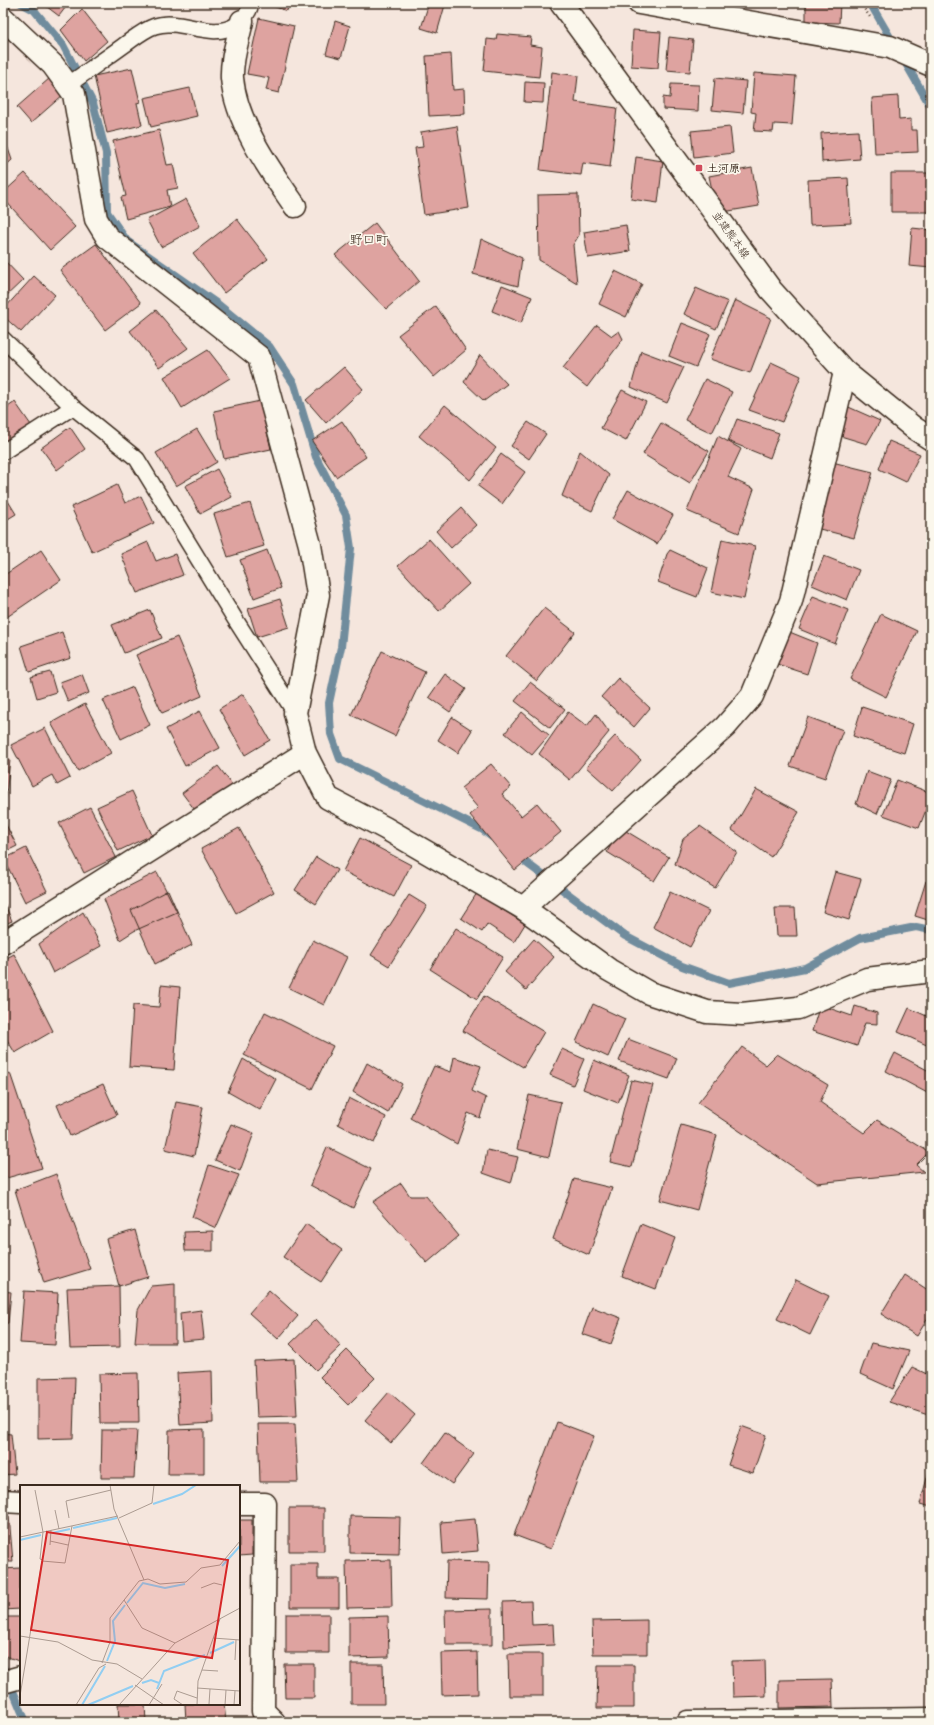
<svg xmlns="http://www.w3.org/2000/svg" width="934" height="1725" viewBox="0 0 934 1725" font-family="Pangolin,'Klee One',sans-serif">
	<style>
		.lines { fill: none; stroke-linecap: round; stroke-linejoin: round }
		.stream { stroke: #6f8c9d; stroke-width: 8 }
		.building { fill: #dea3a0; stroke: #3b2a1e }
		.lane-casing { stroke: #3b2a1e; stroke-width: 18 }
		.street-casing { stroke: #3b2a1e; stroke-width: 25 }
		.secondary-casing { stroke: #3b2a1e; stroke-width: 25 }
		.path { stroke: #3b2a1e; stroke-width: 2.5; stroke-dasharray: 1 3; stroke-linecap: butt }
		.lane { stroke: #fbf7ec; stroke-width: 15 }
		.street { stroke: #fbf7ec; stroke-width: 22 }
		.secondary { stroke: #fbf7ec; stroke-width: 22 }
		.poi-dot { fill: #d1495b; stroke: #fbf7ec; stroke-width: 1.5 }
		.labels { text-anchor: middle; dominant-baseline: central; stroke-width: 3.5; stroke-linejoin: round; paint-order: stroke }
		.poi-label { font-size: 11px; font-weight: bold; fill: #3b2a1e; stroke: #fbf7ec; text-anchor: start }
		.street-label { font-size: 11px; fill: #3b2a1e; stroke: #fbf7ec }
		.quarter-label { font-size: 13px; fill: #3b2a1e; stroke: #fbf7ec }
		.inset-river { fill: none; stroke: #91cef2; stroke-width: 2 }
		.inset-road { fill: none; stroke: #ab9b91; stroke-width: 1 }
		.view { fill: #d62828; fill-opacity: 0.15; stroke: #d62828; stroke-width: 2 }
		.inset-edge { fill: none; stroke: #3b2a1e; stroke-width: 2 }
	</style>
	<rect width="100%" height="100%" fill="#f5e6dd"/>
	<filter id="ink" filterUnits="userSpaceOnUse"><feTurbulence type="fractalNoise" baseFrequency=".025" numOctaves="2"/><feDisplacementMap in="SourceGraphic" scale="8" xChannelSelector="R" yChannelSelector="G"/><feConvolveMatrix kernelMatrix="1 2 1 2 8 2 1 2 1" color-interpolation-filters="sRGB"/></filter>
	<g filter="url(#ink)">
		<g class="lines">
			<path class="stream" d="M21,3L34,10L63,45L93,103L106,153L107,212L127,241L219,305L269,346L294,384L316,457L346,515L351,548L341,647L329,703L331,734L340,759L483,830L492,837
				M870,3L894,44
				M902,57L931,107
				M517,856L625,936L682,966L729,983L805,968L860,938L916,927L931,930
				M3,1667L26,1722"/>
		</g>
		<path class="building" d="M42,3H69L59,16Z
			M264,3H289L287,11Z
			M298,3H317L315,8Z
			M429,3L445,5L437,33L421,28Z
			M806,3H840L839,23L806,22Z
			M82,9L107,41L84,61L61,30Z
			M259,18L294,26L279,93L266,90L269,78L247,74Z
			M335,21L350,26L341,58L326,54Z
			M633,30L661,32L658,68L631,66Z
			M497,34L531,37L530,45L542,47L539,77L484,71L487,39L496,40Z
			M669,37L693,40L690,72L666,70Z
			M451,54L453,90L464,89L465,114L429,116L426,56Z
			M132,68L140,102L137,103L142,125L107,133L94,76Z
			M552,72L578,76L575,102L617,108L610,167L583,163L581,175L540,170Z
			M754,73L796,76L792,125L774,124L773,132L754,131L756,113L751,112Z
			M50,78L64,94L31,123L17,107Z
			M715,78L746,81L743,113L712,110Z
			M525,82L544,83L543,103L524,102Z
			M671,84L699,85L698,111L663,109V97L670,98Z
			M190,88L197,116L151,127L144,98Z
			M898,96L899,120L911,119V130H917L918,152L875,154L872,98Z
			M457,126L469,208L424,215L415,148L423,147L421,132Z
			M730,127L733,153L694,158L691,131Z
			M159,130L167,165L173,164L178,188L167,190L170,207L126,219L121,197L126,196L113,141Z
			M858,131L860,159L822,162L821,133Z
			M3,134L12,160L3,168Z
			M636,157L663,161L658,203L631,199Z
			M752,168L759,206L717,213L709,176Z
			M25,173L75,227L50,250L3,198V193Z
			M891,173H931V212H891Z
			M848,178L851,223L810,225L808,180Z
			M578,194L579,235L573,245L577,283L539,260L538,195Z
			M186,199L200,226L161,247L147,220Z
			M237,219L268,259L224,293L193,253Z
			M375,223L419,281L386,309L335,255Z
			M626,225L630,251L588,258L584,232Z
			M912,228L931,230V268L909,266Z
			M481,239L522,258L518,286L473,274Z
			M96,244L141,303L105,330L60,270Z
			M3,259L23,280L3,299Z
			M615,271L642,284L626,317L599,304Z
			M34,276L55,295L21,332L3,316V310Z
			M502,285L532,297L521,323L492,311Z
			M696,288L728,302L716,329L684,314Z
			M735,300L771,318L750,373L710,359Z
			M436,306L466,350L434,377L398,335Z
			M156,310L188,348L159,368L130,331Z
			M682,323L710,334L696,367L669,356Z
			M597,325L612,336L619,331L623,339L587,387L563,368Z
			M208,350L230,378L182,408L164,377Z
			M641,351L684,367L667,403L631,387Z
			M930,354H931V402L928,401Z
			M480,355L507,384L484,401L464,382Z
			M771,362L801,376L782,422L749,410Z
			M344,367L363,389L326,423L306,400Z
			M705,379L732,392L712,433L685,420Z
			M622,390L646,402L626,441L601,428Z
			M260,401L271,449L224,459L214,411Z
			M15,402L31,425L3,445V405L5,409Z
			M445,405L496,448L470,480L419,436Z
			M844,405L880,421L867,444L834,434Z
			M737,419L779,433L770,458L728,441Z
			M342,421L366,457L336,477L312,441Z
			M528,422L546,434L529,459L511,446Z
			M661,423L709,451L690,483L643,454Z
			M70,427L85,449L57,470L41,448Z
			M197,429L217,462L176,486L156,453Z
			M718,436L741,449L728,477L754,489L739,533L687,511Z
			M889,441L920,454L906,482L879,469Z
			M580,451L609,475L592,511L562,496Z
			M501,454L525,472L502,504L478,486Z
			M828,461L873,472L854,538L812,527Z
			M217,469L232,497L200,514L185,486Z
			M117,485L125,503L141,496L154,523L92,552L71,507Z
			M628,490L673,515L657,544L612,519Z
			M5,496L16,514L3,522V497Z
			M250,503L264,546L228,557L214,514Z
			M461,508L476,525L451,548L436,531Z
			M429,539L469,584L439,611L398,566Z
			M722,539L755,546L744,599L711,592Z
			M148,542L156,561L175,554L183,575L137,593L121,554Z
			M41,550L61,580L4,619L3,617V576Z
			M267,550L281,588L254,598L240,560Z
			M670,550L708,568L697,597L658,582L667,554Z
			M824,556L859,570L847,600L812,585Z
			M813,596L848,610L835,644L799,629Z
			M280,599L289,627L257,637L248,609Z
			M544,608L575,632L537,681L506,656Z
			M150,610L162,638L124,653L112,625Z
			M881,614L917,631L886,697L850,679Z
			M787,631L817,643L807,674L774,663Z
			M62,632L71,658L29,672L21,646Z
			M177,637L202,696L162,713L136,655Z
			M382,651L425,672L395,736L351,715Z
			M50,672L56,692L37,698L31,677Z
			M82,674L89,693L68,702L60,682Z
			M445,674L466,689L450,712L429,697Z
			M618,678L650,708L634,727L601,697Z
			M530,682L565,709L550,728L515,701Z
			M133,687L150,725L121,739L103,700Z
			M243,694L270,740L245,755L219,709Z
			M85,704L111,753L78,771L51,723Z
			M862,707L913,724L904,753L853,736Z
			M200,711L220,748L185,766L166,729Z
			M522,712L549,735L532,755L505,733Z
			M568,712L587,726L596,714L609,732L570,780L539,754Z
			M452,717L472,730L458,753L438,740Z
			M808,717L843,730L825,778L790,766Z
			M45,728L70,778L57,785L52,775L32,786L11,745Z
			M615,736L641,760L613,791L586,767Z
			M3,759L10,760L5,803H3Z
			M491,764L511,787L502,794L521,816L537,803L561,832L515,870L470,815L478,808L461,788Z
			M218,766L234,787L198,814L182,793Z
			M867,771L891,780L877,814L856,804Z
			M897,780L931,793V797L919,828L883,815Z
			M756,789L799,812L771,857L732,830Z
			M132,791L152,835L118,851L97,807Z
			M90,807L116,857L84,873L59,823Z
			M3,819L17,846L3,853Z
			M700,826L737,852L715,888L675,864L683,839Z
			M239,828L274,892L236,913L201,849Z
			M621,828L669,857L654,881L607,852Z
			M360,838L411,865L394,897L343,871Z
			M26,848L47,891L25,902L4,859Z
			M316,857L337,870L316,904L295,890Z
			M157,872L177,912L134,931L120,940L104,899Z
			M835,872L861,879L849,920L823,912Z
			M926,881L931,882V921L915,916Z
			M168,890L192,945L155,964L131,910Z
			M670,892L709,911L690,947L653,927Z
			M477,893L525,924L514,942L487,924L482,932L461,918Z
			M409,895L427,906L389,966L371,955Z
			M3,900L12,921L3,925Z
			M775,908H795L797,936H777Z
			M83,912L101,946L53,973L39,944Z
			M456,928L503,957L477,999L430,969Z
			M534,939L554,957L526,990L505,972Z
			M313,940L347,957L324,1005L289,988Z
			M14,954L53,1031L15,1053L3,1033V960Z
			M161,985L180,987L174,1070L129,1067L133,1005L159,1007Z
			M484,996L544,1032L523,1067L463,1031Z
			M593,1004L625,1019L608,1057L576,1042Z
			M820,1005L852,1016L855,1006L877,1013V1024L865,1023L857,1046L812,1031Z
			M909,1008L931,1018V1047L898,1032Z
			M265,1012L333,1046L312,1089L244,1055Z
			M628,1039L677,1058L669,1079L619,1061Z
			M742,1047L766,1065L777,1054L828,1085L820,1102L864,1133L877,1120L929,1152L916,1165L924,1172L817,1183L698,1103Z
			M562,1049L584,1059L573,1085L550,1075Z
			M895,1053L931,1072V1095L886,1071Z
			M454,1057L481,1066L472,1091L486,1098L480,1118L468,1113L457,1144L410,1118L434,1066L451,1072Z
			M243,1059L276,1079L260,1110L228,1092Z
			M594,1060L629,1075L618,1103L583,1089Z
			M367,1063L402,1084L388,1113L353,1092Z
			M10,1073L42,1168L3,1179V1076Z
			M631,1080L653,1085L632,1167L610,1162Z
			M103,1084L117,1115L70,1136L57,1105Z
			M529,1095L561,1102L549,1157L517,1149Z
			M349,1098L386,1117L374,1143L338,1124Z
			M176,1102L203,1107L194,1156L165,1149Z
			M231,1124L254,1133L240,1171L215,1160Z
			M681,1125L717,1135L697,1210L660,1200Z
			M327,1147L371,1169L353,1208L310,1185Z
			M487,1150L518,1157L511,1183L483,1173Z
			M209,1165L239,1175L216,1228L192,1217Z
			M56,1174L90,1269L44,1283L15,1190Z
			M574,1179L612,1188L589,1255L553,1239Z
			M401,1183L410,1196H426L459,1236L427,1263L373,1202Z
			M306,1224L342,1250L321,1282L283,1257Z
			M641,1224L675,1238L656,1289L622,1276Z
			M135,1230L148,1277L119,1286L106,1239Z
			M213,1231V1251H185L184,1232Z
			M905,1275L931,1292V1313L917,1336L881,1314Z
			M796,1280L829,1296L810,1335L777,1319Z
			M175,1284V1343H135L138,1310L151,1286Z
			M119,1286L120,1347L70,1348L67,1288Z
			M269,1290L298,1316L278,1339L249,1313Z
			M3,1291L11,1292L8,1323L3,1324Z
			M24,1291L58,1293L55,1345L20,1343Z
			M592,1307L621,1318L611,1344L582,1334Z
			M201,1310L204,1339L182,1341L180,1313Z
			M316,1319L341,1346L316,1370L290,1344Z
			M871,1343L909,1351L893,1389L860,1374Z
			M347,1350L375,1378L348,1405L320,1377Z
			M294,1359L297,1416L257,1417L254,1361Z
			M912,1367L931,1376V1416L889,1402Z
			M212,1371L213,1423L180,1425L177,1373Z
			M138,1373L139,1423H100L99,1374Z
			M75,1377L73,1438L38,1439V1378Z
			M389,1392L415,1415L391,1443L365,1420Z
			M557,1422L594,1436L551,1549L514,1535Z
			M258,1424H295L298,1482H260Z
			M741,1426L766,1435L753,1473L728,1465Z
			M204,1429V1474H168L169,1430Z
			M102,1430H137L134,1478H101Z
			M3,1433L11,1434L15,1474L3,1475Z
			M445,1433L474,1454L452,1484L423,1463Z
			M931,1463V1507L920,1504Z
			M289,1508H324V1551H289Z
			M3,1516H9L13,1562H3Z
			M350,1516L400,1517L399,1554L350,1553Z
			M475,1519L478,1551L443,1554L441,1522Z
			M239,1520H252V1555L239,1556Z
			M391,1560L392,1607L347,1608L346,1561Z
			M447,1561L489,1562L488,1599L446,1598Z
			M290,1564H318V1579H339V1607H290Z
			M20,1568V1609L3,1610V1569Z
			M531,1601L532,1625L553,1624L554,1645L504,1647L503,1602Z
			M492,1609V1645H446L445,1610Z
			M286,1614H329V1653H286Z
			M388,1616L389,1657L349,1658V1617Z
			M3,1617H21V1662L3,1655Z
			M647,1620V1654H593L592,1621Z
			M477,1652L478,1694L442,1695L441,1653Z
			M508,1654H543V1696H509Z
			M765,1660L766,1696L733,1697L732,1661Z
			M284,1664H314V1698H285Z
			M351,1664H383L384,1704H351Z
			M598,1665H634V1708H597Z
			M832,1679L833,1707L779,1708V1680Z
			M118,1704H145L146,1722H119Z
			M185,1704H224L226,1722H186Z"/>
		<g class="lines">
			<g class="lane-casing">
				<path id="lane" d="M68,85C86,72 105,59 123,46C133,39 143,30 155,26C180,17 211,41 236,25C245,19 249,13 251,3
					M3,339L73,407L137,459L235,619L295,713
					M3,452L73,407"/>
			</g>
			<g class="street-casing">
				<path id="street" d="M639,3L890,47L931,65
					M3,18L53,65L74,94L96,219L107,237L259,357L310,545L318,595L295,713L305,753L328,798L385,828L523,908L609,970L649,993L707,1012L742,1014L798,1008L867,979L931,971
					M242,21C238,40 231,59 232,78C236,123 270,170 295,206
					M523,908L725,727L752,696L791,601L845,372
					M3,943L305,753
					M3,1501L21,1502
					M239,1504H265L263,1711L274,1722
					M3,1682L21,1677
					M688,1722L931,1719"/>
			</g>
			<g class="secondary-casing">
				<path id="secondary" d="M561,3L771,290L845,372L914,428L931,439"/>
			</g>
			<path class="path" d="M860,3L870,17"/>
			<use href="#lane" class="lane"/>
			<use href="#street" class="street"/>
			<use href="#secondary" class="secondary"/>
		</g>
	</g>
	<rect class="poi-dot" x="695" y="164" width="8" height="8" rx="2"/>
	<g class="labels">
		<g class="poi-label">
			<text x="707" y="168">土河原</text>
		</g>
		<g class="street-label">
			<text transform="translate(731 235) rotate(54)">並建熊本線</text>
		</g>
		<g class="quarter-label">
			<text x="369" y="240">野口町</text>
		</g>
	</g>
	<g transform="translate(20 1485)">
		<rect width="220" height="220" fill="#f5e6dd"/>
		<path class="inset-river" d="M133,19L162,9L176,0M53,43L97,33M32,48L50,44M0,55L21,50M202,81L220,61M107,118L123,98L145,103L165,99M190,168L214,157M87,176L95,156L93,136L105,120M122,198L131,195L139,198M137,204L144,186L185,170M62,220L85,181M68,220L113,201"/>
		<path class="inset-road" d="M90,0L94,24L124,95M15,5L23,47M35,25L39,44M49,33L46,16L91,5M99,33L132,18L134,0M23,47L20,74L23,75M0,52L98,31M30,56L48,60M30,60L31,45M181,103L194,98L202,100M104,115L122,143L155,158M0,151L38,157L72,175L97,179L122,194M193,153L220,155M215,175L216,155M82,178L90,157V133L119,96L128,94L140,99L166,97L181,83L200,80L220,56M182,185L198,186M115,200L144,220M177,203L220,206M0,211L22,76L45,78L52,41M189,219L190,204M56,220L79,183L86,179M99,220L155,158L220,123M129,220L142,199M163,220L154,214L157,206L177,213M177,220L178,196L200,134M205,220L206,205M214,220L215,206"/>
		<path class="view" d="M27,47L208,75L192,173L11,145Z"/>
		<rect width="220" height="220" class="inset-edge"/>
	</g>
	<rect width="934" height="1725" fill="none" stroke="#fbf7ec" stroke-width="16"/>
	<rect x="8" y="8" width="918" height="1709" fill="none" stroke="#3b2a1e" stroke-width="1.5" filter="url(#ink)"/>
</svg>
